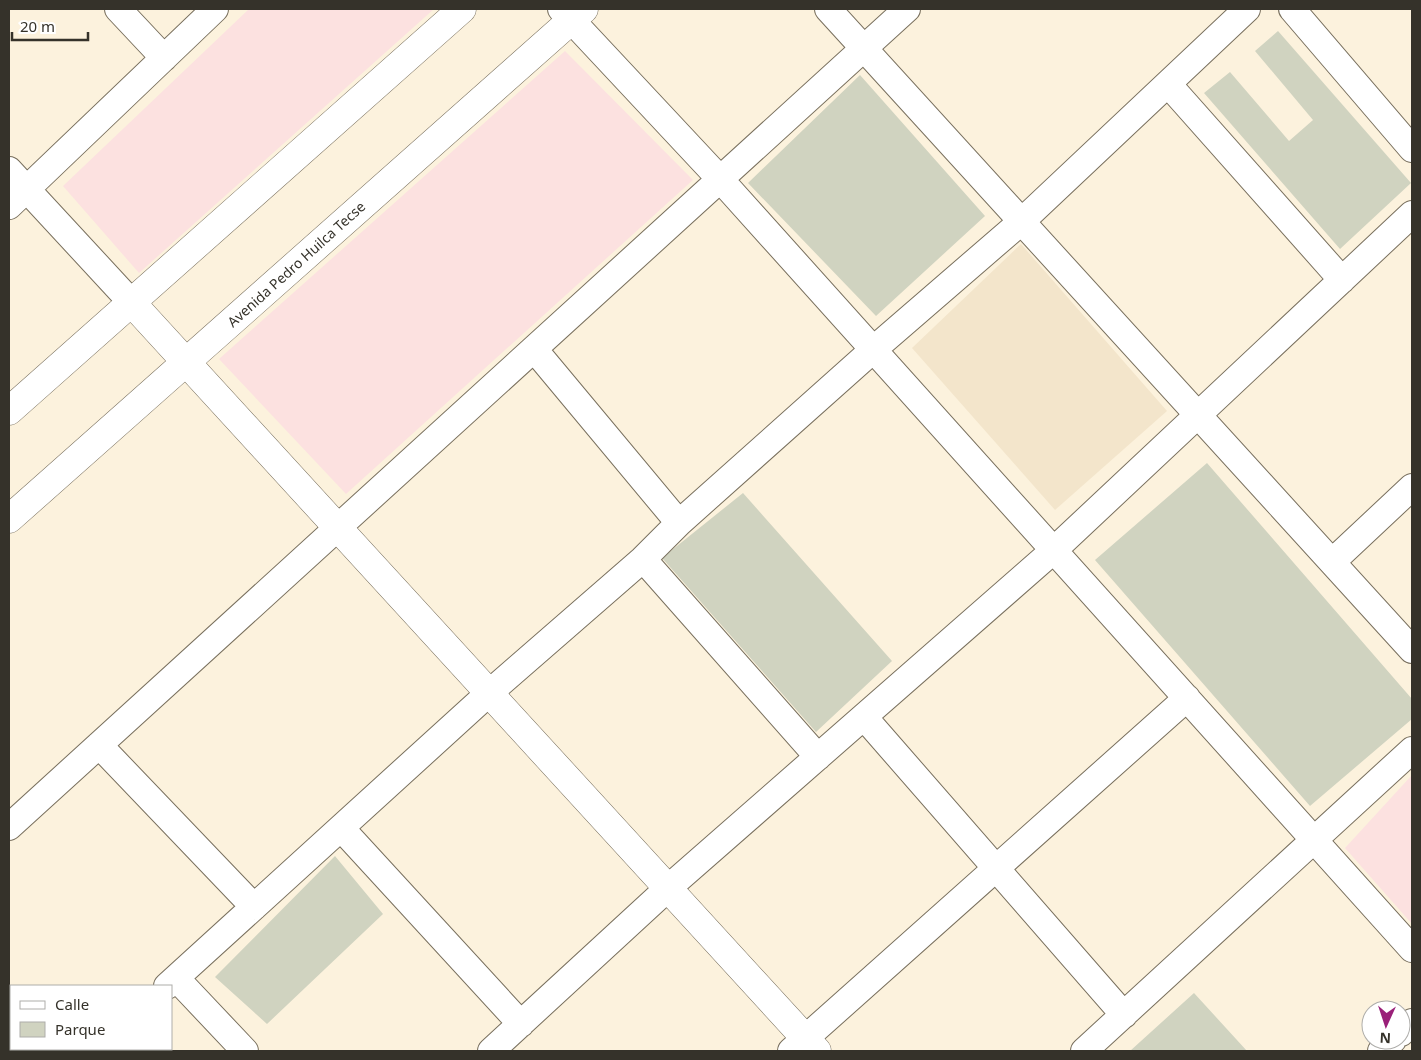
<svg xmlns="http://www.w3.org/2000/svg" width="1421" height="1060" viewBox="0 0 1421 1060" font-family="'Noto Sans',sans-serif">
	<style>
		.commercial { fill: #fce1e0 }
		.built { fill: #f3e5cb }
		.green { fill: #d0d3c0 }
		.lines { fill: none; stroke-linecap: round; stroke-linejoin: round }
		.minor-casing { stroke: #786f5d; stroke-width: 28 }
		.secondary-casing { stroke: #786f5d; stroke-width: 29 }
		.minor { stroke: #fff; stroke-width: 26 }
		.secondary { stroke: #fff; stroke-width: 28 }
		.labels { text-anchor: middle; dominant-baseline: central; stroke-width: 4.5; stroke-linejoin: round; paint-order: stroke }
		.street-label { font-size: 14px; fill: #35322a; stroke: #fff }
	</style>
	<rect width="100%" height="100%" fill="#fcf2dd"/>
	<path class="commercial" d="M249,9H434L139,273L63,186Z
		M565,51L693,180L346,494L219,359Z
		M1412,775V924L1345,848Z"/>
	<path class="built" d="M1021,244L1167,411L1055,510L912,348Z"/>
	<path class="green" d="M1278,31L1411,183L1340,249L1204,93L1230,72L1289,141L1313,120L1255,51Z
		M860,75L985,216L876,316L748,183Z
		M1207,463L1412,699V719L1310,806L1095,560Z
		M743,493L892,661L816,732L662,558Z
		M335,856L383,914L267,1024L215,977Z
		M1194,993L1247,1051H1130Z"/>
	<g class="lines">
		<g class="minor-casing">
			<path id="minor" d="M118,9L164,58
				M561,9L720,179L1412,949
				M828,9L1412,650
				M1292,9L1412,149
				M1168,84L1342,280
				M9,170L131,302
				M9,206L215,9
				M534,349L679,523
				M643,559L818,757
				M1332,562L1412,487
				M864,717L1124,1015
				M99,745L254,907
				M9,827L907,9
				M341,828L521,1024
				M176,978L245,1051
				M167,986L489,693L643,559L679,523L874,349L1022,221L1247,9
				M1401,1033L1412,1022
				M97,1051L100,1049
				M491,1051L667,889L1054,550L1412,214
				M791,1051L1187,698
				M1084,1051L1412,750
				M1381,1051L1393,1040"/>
		</g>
		<g class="secondary-casing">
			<path id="secondary" d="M131,302L817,1051
				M9,411L462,9
				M9,519L584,9"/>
		</g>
		<use href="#minor" class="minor"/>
		<use href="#secondary" class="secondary"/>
	</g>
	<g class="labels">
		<g class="street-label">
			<text transform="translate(296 264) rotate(-42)">Avenida Pedro Huilca Tecse</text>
		</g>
	</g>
	<rect width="1421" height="1060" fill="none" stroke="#35322a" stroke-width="20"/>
	<rect x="10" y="985" width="162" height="65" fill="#ffffff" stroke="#aeadaa"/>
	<rect x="20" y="1001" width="25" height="8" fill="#ffffff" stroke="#aeadaa"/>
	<text x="55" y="1010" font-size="15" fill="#35322a">Calle</text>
	<rect x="20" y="1022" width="25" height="15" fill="#d0d3c0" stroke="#aeadaa"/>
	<text x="55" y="1035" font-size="15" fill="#35322a">Parque</text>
	<g transform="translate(1386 1025) rotate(183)"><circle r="24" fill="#ffffff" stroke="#aeadaa"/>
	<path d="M0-4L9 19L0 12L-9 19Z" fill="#9a2079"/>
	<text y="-8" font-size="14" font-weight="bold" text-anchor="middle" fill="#35322a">N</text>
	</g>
	<path d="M12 32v8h76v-8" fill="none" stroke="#35322a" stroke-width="2.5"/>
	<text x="20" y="32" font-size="15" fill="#35322a" stroke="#ffffff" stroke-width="4" paint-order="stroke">20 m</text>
</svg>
